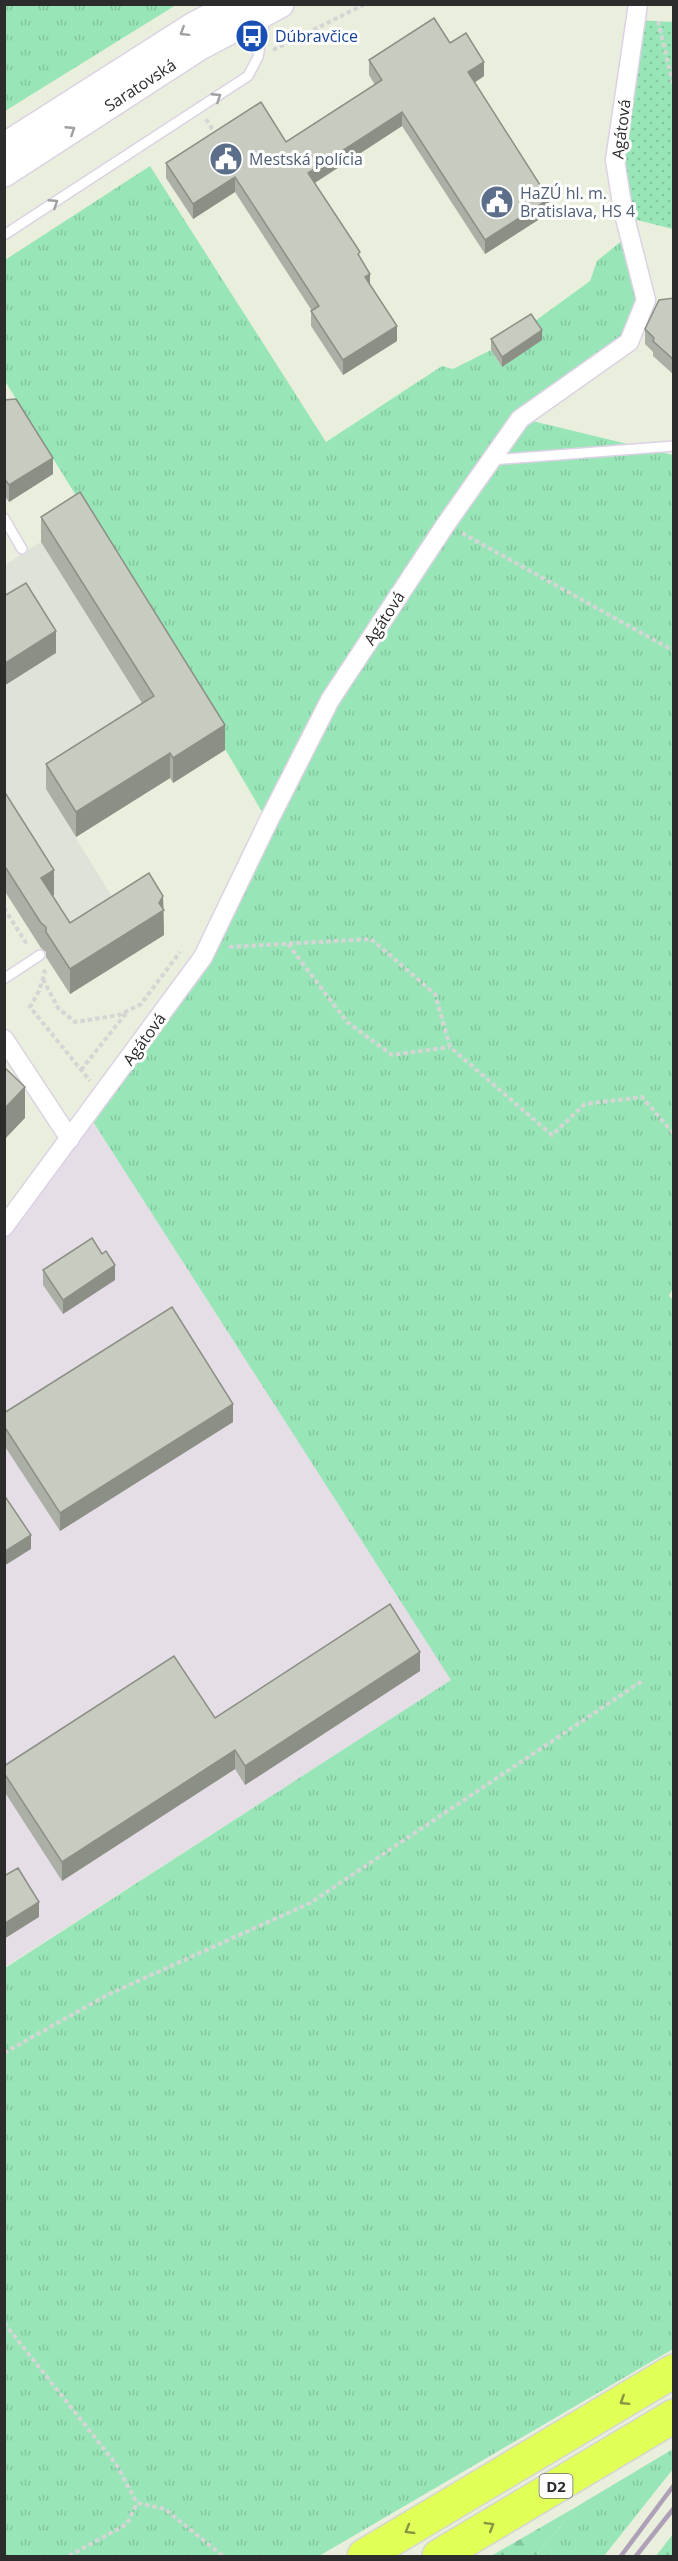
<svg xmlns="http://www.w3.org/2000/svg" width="678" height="2561" viewBox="0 0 678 2561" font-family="'Open Sans',sans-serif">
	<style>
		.industrial { fill: #e6dee6 }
		.grass { fill: url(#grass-tufts) }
		.forest { fill: url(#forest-firs) }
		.park { fill: url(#park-dots) }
		.plaza { fill: #dee2d8 }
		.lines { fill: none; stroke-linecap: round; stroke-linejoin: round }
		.lane-casing { stroke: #ddd2e5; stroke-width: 12 }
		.street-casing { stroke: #ddd2e5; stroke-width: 21 }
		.secondary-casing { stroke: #ddd2e5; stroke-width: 30 }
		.highway-casing { stroke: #d5d5d5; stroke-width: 36 }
		.path { stroke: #d5d5d5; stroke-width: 4; stroke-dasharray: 4.5 3; stroke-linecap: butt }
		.lane { stroke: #fff; stroke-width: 9 }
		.street { stroke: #fff; stroke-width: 18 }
		.secondary { stroke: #fff; stroke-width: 27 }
		.highway { stroke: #e0ff57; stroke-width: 33 }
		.rail { stroke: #ada0b7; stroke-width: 4.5 }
		.wall { fill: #acafa5 }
		.shaded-wall { fill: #8c8f86 }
		.building { fill: #c8ccc0; stroke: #8c8f86; stroke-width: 1.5 }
		.oneway { stroke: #a0a0a0 }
		.oneway2 { stroke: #869642 }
		.labels { text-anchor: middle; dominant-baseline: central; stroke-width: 6; stroke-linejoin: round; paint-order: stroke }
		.shield { fill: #fff; stroke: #6b6b6b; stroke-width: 1.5 }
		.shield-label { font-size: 15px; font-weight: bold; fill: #2c2c2c }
		.transit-label { font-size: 16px; fill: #164399; stroke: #fff; text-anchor: start }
		.street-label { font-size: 16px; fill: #2c2c2c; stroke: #fff }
		.service-label { font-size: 16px; fill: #4e5e75; stroke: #fff; text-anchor: start }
	</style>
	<defs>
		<pattern id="grass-tufts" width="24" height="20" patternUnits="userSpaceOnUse" patternTransform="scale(1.5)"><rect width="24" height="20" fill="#98e6b8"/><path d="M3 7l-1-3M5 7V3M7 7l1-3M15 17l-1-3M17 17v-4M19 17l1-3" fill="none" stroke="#83c59e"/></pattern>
		<pattern id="forest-firs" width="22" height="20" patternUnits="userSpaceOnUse" patternTransform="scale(1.5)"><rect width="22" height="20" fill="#98e6b8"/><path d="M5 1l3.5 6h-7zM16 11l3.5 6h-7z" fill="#83c59e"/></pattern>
		<pattern id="park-dots" width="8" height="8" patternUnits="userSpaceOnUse" patternTransform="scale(1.5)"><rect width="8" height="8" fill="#98e6b8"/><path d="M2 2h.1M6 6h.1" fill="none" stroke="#83c59e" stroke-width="1.8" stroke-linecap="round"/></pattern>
	</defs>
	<rect width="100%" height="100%" fill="#e9eedd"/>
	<path class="industrial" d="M90,1117L452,1680L5,1967L4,1230Z"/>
	<path class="grass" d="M5,4H176V5L5,111Z
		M150,166L326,442L442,366L453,369L491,350L502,367L531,324L590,281L597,261L629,235L646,300L629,342L520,418L673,455L674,1286L669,1296L674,1300L673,2349L319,2556H5V1968L451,1680L90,1117L203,957L268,822L75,494L5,381V260Z
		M673,2449V2469L604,2556H536L576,2507Z"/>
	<path class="forest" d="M576,2507L536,2556H491Z
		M673,2534V2556H656Z"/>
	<path class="park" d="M636,20L673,22V229L637,220L623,210L615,160Z"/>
	<path class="plaza" d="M41,542L143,704L46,789L123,915L70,948L41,903L54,895L4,816L5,686L56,653L5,619V565Z"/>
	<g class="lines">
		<g class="lane-casing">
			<path id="lane" d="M4,235L248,76L258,57L265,18
				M491,460L674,446
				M4,518L22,549
				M5,978L40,955"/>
		</g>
		<g class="street-casing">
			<path id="street" d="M4,1039L70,1139
				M4,1227L203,957L268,822L330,700L446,524L520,419L629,342L646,300L623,210L615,160L638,4"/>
		</g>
		<g class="secondary-casing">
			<path id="secondary" d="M4,147L194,26L236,4
				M4,173L200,46L280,4"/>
		</g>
		<g class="highway-casing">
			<path id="highway" d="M364,2556L674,2371
				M439,2556L674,2416"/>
		</g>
		<path class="path" d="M658,21L674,88
			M273,50L365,4
			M206,119L216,135
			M462,533L674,651
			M4,908L28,946
			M288,944L347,1022L392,1055L450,1047
			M229,947L371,939L435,994L450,1047L552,1135L585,1104L642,1097L674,1134
			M43,970L45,972L39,991L30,1007L90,1081
			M43,979L58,1008L75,1022L119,1015L141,1004L180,952
			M81,1070L127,1012
			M4,2053L107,1995L310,1903L642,1681
			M4,2323L116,2464L137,2503L165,2509L223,2556
			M69,2556L127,2524L137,2503"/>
		<use href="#lane" class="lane"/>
		<use href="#street" class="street"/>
		<use href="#secondary" class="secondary"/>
		<use href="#highway" class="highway"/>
		<path class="rail" d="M621,2556L674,2485
			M636,2556L674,2508"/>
	</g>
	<path class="wall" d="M450,43L484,76L474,83L549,213L485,254L402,126L315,183L360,257L370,285L397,341L343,375L311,326V311H312L235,192L193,219L166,178V163L286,142L375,85L369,75V60Z
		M674,298V375L653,356V352L645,344V329Z
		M491,339L542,340L502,367L491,350Z
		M4,400L53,474L9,502L4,495Z
		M41,517L225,750L173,783L170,778L76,837L46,789V764L142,703L41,542Z
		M4,791L54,895L53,896L70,923L163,896L164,935L70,994L46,957V952L41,948L4,890Z
		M102,1254L115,1280L63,1314L43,1285V1270Z
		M4,1413L233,1422L60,1531L4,1445Z
		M420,1671L245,1785L235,1769L62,1881L4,1791V1766Z"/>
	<path class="shaded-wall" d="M484,62V76L468,87V72Z
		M402,112V126L308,187V173Z
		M235,177V192L193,219V204Z
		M549,199V213L485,254V240Z
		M370,274V289L365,277Z
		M397,326V341L343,375V360Z
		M542,330V340L502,367V357Z
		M53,458V474L9,502V485Z
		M56,631V653L4,686V664Z
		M225,725V750L173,783V758Z
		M170,753V778L76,837V812Z
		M54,870V895L41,903V878Z
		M163,896L164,935L70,994V969L159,903Z
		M25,1087V1118L4,1140V1109Z
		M115,1265V1280L63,1314V1300Z
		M233,1404V1422L60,1531V1513Z
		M31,1535V1549L4,1566V1552Z
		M420,1652V1671L245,1785V1766Z
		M235,1750V1769L62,1881V1862Z
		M39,1902V1917L4,1939V1924Z"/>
	<path class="building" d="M434,18L450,43L466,33L484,62L468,72L549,199L485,240L402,112L308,173L360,252L358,254L370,274L365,277L397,326L343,360L311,311L319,306L235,177L193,204L166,163L261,102L286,142L382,80L369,60Z
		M674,298V360L653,341L654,338L645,329L659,300Z
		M531,314L542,330L502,357L491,339Z
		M16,399L53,458L9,485L4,478V400Z
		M80,492L225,725L173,758L170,753L76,812L46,764L154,696L41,517Z
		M26,583L56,631L4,664V596Z
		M4,791L54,870L41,878L70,923L149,873L163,896L159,903L164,910L70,969L46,932V927L41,923L4,865Z
		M4,1067L25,1087L4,1109Z
		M92,1238L102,1254L106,1251L115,1265L63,1300L43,1270Z
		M172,1307L233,1404L60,1513L4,1426V1413Z
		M4,1495L31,1535L4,1552Z
		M390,1604L420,1652L245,1766L235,1750L62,1862L4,1773V1766L174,1656L215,1718Z
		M18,1868L39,1902L4,1924V1876Z"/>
	<defs><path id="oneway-chevron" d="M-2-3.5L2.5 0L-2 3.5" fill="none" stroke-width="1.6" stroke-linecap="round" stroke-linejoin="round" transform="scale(1.5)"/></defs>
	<g class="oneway">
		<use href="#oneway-chevron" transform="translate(184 32) rotate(148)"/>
		<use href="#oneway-chevron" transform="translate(217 97) rotate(-33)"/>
		<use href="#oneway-chevron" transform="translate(71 130) rotate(-33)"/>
		<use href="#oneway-chevron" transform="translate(54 203) rotate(-33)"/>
	</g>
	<g class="oneway2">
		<use href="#oneway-chevron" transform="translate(624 2401) rotate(148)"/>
		<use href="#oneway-chevron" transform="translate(490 2526) rotate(-31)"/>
		<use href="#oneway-chevron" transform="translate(409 2530) rotate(150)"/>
	</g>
	<defs>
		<g id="bus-disc" transform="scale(1.725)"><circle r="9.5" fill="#1a4fb4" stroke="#fff"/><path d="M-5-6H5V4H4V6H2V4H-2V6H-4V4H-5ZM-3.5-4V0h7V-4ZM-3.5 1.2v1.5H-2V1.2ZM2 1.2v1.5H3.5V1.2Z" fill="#fff"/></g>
		<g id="civic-disc" transform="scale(1.725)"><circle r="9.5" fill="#5c6f8a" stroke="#fff"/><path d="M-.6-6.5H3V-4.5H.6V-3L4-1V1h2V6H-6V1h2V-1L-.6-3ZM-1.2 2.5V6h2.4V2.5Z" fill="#fff"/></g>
	</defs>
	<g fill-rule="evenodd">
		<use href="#bus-disc" x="252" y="36"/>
		<use href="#civic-disc" x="226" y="159"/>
		<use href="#civic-disc" x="497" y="202"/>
	</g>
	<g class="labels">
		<rect class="shield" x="539.5" y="2474" width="33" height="24" rx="4.5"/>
		<g class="shield-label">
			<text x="556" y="2486">D2</text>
		</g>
		<g class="transit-label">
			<text x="275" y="36">Dúbravčice</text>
		</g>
		<g class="street-label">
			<text transform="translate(140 85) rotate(-33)">Saratovská</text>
			<text transform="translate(621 129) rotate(-83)">Agátová</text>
			<text transform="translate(384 618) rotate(-57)">Agátová</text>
			<text transform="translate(144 1039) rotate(-54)">Agátová</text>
		</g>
		<g class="service-label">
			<text x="249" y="159">Mestská polícia</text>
			<text x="520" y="193">HaZÚ hl. m.<tspan x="520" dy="18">Bratislava, HS 4</tspan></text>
		</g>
	</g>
	<rect width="678" height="2561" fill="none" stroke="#2c2c2c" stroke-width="12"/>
</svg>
